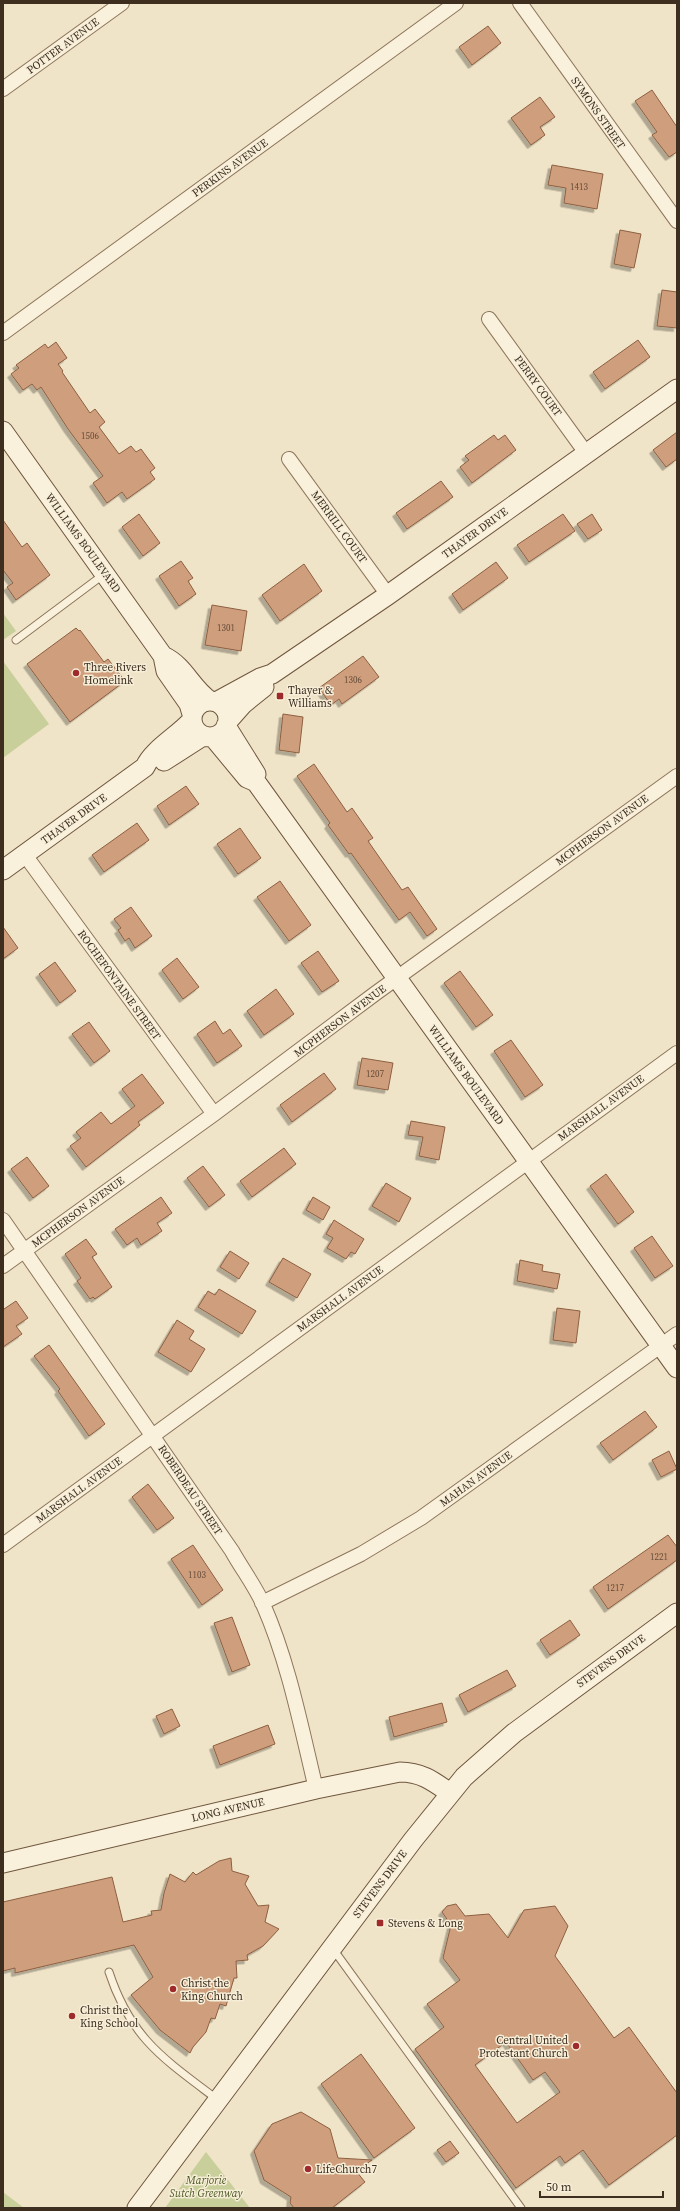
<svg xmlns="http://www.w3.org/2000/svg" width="680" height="2211" viewBox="0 0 680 2211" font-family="'Source Serif 4',serif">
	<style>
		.green { fill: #c9cf9b }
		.building { fill: #cf9f7d; stroke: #8d5f41; fill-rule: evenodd; filter: url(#shadow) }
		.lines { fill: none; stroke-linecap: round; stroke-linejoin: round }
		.lane-casing { stroke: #8d765c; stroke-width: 9 }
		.street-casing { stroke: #8d765c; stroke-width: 16 }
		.secondary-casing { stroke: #6f573f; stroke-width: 21 }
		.lane { stroke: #faf1dc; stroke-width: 7 }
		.street { stroke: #faf1dc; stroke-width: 14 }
		.secondary { stroke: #faf1dc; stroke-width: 19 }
		.poi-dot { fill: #9e2a2b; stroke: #f7eed8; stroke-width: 1.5 }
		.labels { text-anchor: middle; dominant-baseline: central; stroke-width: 3; stroke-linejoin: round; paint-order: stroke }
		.number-label { font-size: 9px; fill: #624a37 }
		.street-label { font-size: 11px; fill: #3d2e20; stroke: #f7eed8 }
		.poi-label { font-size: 11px; fill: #3d2e20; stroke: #f7eed8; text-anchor: start }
		.park-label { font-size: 11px; font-style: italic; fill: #4d5a26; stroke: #f7eed8 }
	</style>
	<defs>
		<filter id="shadow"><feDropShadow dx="-3.5" dy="3.5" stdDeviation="0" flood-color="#0004"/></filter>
	</defs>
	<rect width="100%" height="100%" fill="#f0e4c8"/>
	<path class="green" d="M3,613L16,631L3,640Z
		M3,661L49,724L3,758Z
		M206,2152L250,2208H165Z
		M3,2192L24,2208H3Z"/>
	<path class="building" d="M488,26L501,43L472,65L459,47Z
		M652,90L677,127V152L669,157L652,135L657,132L635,101Z
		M540,97L555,117L540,127L545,135L531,145L511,118Z
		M552,165L603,174L597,209L564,203L566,188L548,185Z
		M620,230L641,234L634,268L614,264Z
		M662,290L677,292V328L657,326Z
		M638,340L650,357L605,389L593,372Z
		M56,342L67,358L58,364L63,371L62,372L90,413L95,409L105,422L99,427L119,454L131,446L136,452L141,449L155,468L150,472L155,479L127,499L122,492L107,503L93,483L103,476L68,429L41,387L37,390L32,384L23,390L11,374L19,368L16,365L45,344L48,348Z
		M677,432V459L666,467L653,450Z
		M494,435L498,440L505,435L516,450L472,483L460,467L469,460L465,456Z
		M441,481L453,497L407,529L396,513Z
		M139,514L160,543L143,556L122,527Z
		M563,514L575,531L529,562L517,545Z
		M592,514L602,530L588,539L577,524Z
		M3,520L22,547L27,543L50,575L16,600L7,587L13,583L3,570Z
		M181,561L193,578L188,581L196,594L179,606L159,576Z
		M496,562L508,578L463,610L452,594Z
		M304,564L322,591L280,621L262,595Z
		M212,605L247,611L241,651L205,645Z
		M76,628L79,631L80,630L104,662L108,659L125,681L70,722L27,664Z
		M363,656L379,677L342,704L339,699L331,705L319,688Z
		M283,714L303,717L299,753L279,750Z
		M314,764L347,812L352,808L373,838L368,841L402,890L408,887L437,929L427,936L410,912L399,920L351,853L349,854L328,825L330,823L297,776Z
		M186,786L199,804L169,825L157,806Z
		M137,823L149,840L104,872L92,855Z
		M240,828L261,858L238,874L217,844Z
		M280,881L311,925L289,941L257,897Z
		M131,907L152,936L135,948L129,938L125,941L118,930L121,928L114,919Z
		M3,927L18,948L3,959Z
		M318,951L339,981L322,992L301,963Z
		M177,958L199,987L183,999L162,970Z
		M55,962L76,991L60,1003L39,974Z
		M460,971L493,1015L476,1027L444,983Z
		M276,989L294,1014L264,1035L247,1011Z
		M215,1021L223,1034L230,1029L242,1046L217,1063L197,1034Z
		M89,1022L110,1051L94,1063L72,1034Z
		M511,1040L543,1085L525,1097L494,1051Z
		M362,1058L393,1063L388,1090L357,1085Z
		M324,1073L336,1089L292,1122L280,1105Z
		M142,1074L164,1103L138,1122L140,1125L86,1167L70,1146L81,1138L76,1132L101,1112L111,1124L135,1106L122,1089Z
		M411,1121L445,1127L439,1160L419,1156L423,1137L408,1135Z
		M284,1148L296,1164L252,1197L240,1181Z
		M27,1157L49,1186L33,1198L11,1169Z
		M203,1166L225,1195L209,1207L187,1178Z
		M606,1174L634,1212L618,1224L590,1186Z
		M386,1183L411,1198L399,1222L372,1206Z
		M161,1197L172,1213L157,1223L162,1231L141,1245L137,1238L127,1245L115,1229Z
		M313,1197L330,1207L323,1220L306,1210Z
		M334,1220L364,1239L355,1254L351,1252L346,1259L327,1248L333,1238L326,1234Z
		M652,1236L673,1266L655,1278L634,1248Z
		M86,1239L97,1254L92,1257L112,1287L95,1299L93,1297L90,1299L77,1281L81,1278L65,1254Z
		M230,1251L249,1263L239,1279L220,1267Z
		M283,1258L311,1274L297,1298L269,1282Z
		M520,1260L543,1265L542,1271L560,1274L557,1289L517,1281Z
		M219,1289L256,1311L242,1334L198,1307L208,1291L215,1295Z
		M16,1301L28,1318L16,1326L22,1334L3,1347V1307L4,1309Z
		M557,1308L580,1311L576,1343L553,1340Z
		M177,1320L194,1331L189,1339L205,1349L191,1372L158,1352Z
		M49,1345L105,1424L89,1436L58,1391L60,1389L34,1356Z
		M645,1411L657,1427L613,1460L600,1443Z
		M669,1451L677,1469L661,1477L652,1460Z
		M148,1484L174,1518L157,1530L132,1497Z
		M668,1535L677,1547V1560L608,1609L593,1587Z
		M193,1545L223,1590L202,1605L171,1559Z
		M232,1617L250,1665L232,1672L214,1623Z
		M570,1620L580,1635L550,1655L540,1640Z
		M507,1670L516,1686L468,1712L459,1695Z
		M442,1703L447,1722L394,1737L389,1717Z
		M172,1709L180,1726L164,1734L156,1716Z
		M268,1725L275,1744L220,1765L213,1746Z
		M231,1858L232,1871L249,1876L245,1884L258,1906L269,1905L265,1922L279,1929L263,1946L247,1955L248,1960L236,1961L237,1978H234L226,2006L220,2004L215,2019L211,2018L206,2032L193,2047L190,2053L160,2030L131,1995L153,1977L134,1945L15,1973V1968L3,1971V1902L112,1877L123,1922L152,1915L151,1911L161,1910L164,1893L170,1874L185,1882L193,1872L196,1875L219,1861Z
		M456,1904L465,1916L489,1914L508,1938L524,1910L555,1906L568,1926L555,1956L614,2038L629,2027L677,2093V2135L609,2185L583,2150L565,2163L560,2156L516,2188L415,2049L444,2027L427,2004L460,1980L443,1958L451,1925L442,1912L447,1906ZM506,2042L533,2080L545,2072L560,2092L517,2123L475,2065Z
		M361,2054L415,2128L374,2158L321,2084Z
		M301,2112L330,2129L338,2158L372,2160L356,2171L365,2182L332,2208H294L290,2203L291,2197L264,2180L254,2151L272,2124Z
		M450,2141L459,2153L446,2162L437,2150Z"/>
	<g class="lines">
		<g class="lane-casing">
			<path id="lane" d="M16,640L103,575
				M333,1949L521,2208
				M109,1972C131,2039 164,2059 218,2100"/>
		</g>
		<g class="street-casing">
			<path id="street" d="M520,3L677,221
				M3,89L122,3
				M489,319L586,453
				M3,333L456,3
				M289,459L388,595
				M25,855L214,1114
				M3,1220L232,1551C242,1569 255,1586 263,1604C289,1663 301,1727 316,1789
				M3,1266L214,1114L376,993L677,776
				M3,1545L677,1053
				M262,1603L361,1554L421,1518L677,1334"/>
		</g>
		<g class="secondary-casing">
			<path id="secondary" d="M3,431L163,656L166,671L189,704L192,714
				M163,656C185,666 190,687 210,701
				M192 719a18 18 0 1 1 36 0a18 18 0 1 1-36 0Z
				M216,702L260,678L272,674L388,595L677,389
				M228,721L243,704L264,687
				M226,726L256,774
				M213,737L247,778L256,782L677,1368
				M164,761L203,736
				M3,870L145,767C153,749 178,736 192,720
				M3,1863L316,1789L400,1772C421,1772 433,1781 450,1793
				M137,2208L413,1840L464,1777L514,1733L677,1613"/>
		</g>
		<use href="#lane" class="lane"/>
		<use href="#street" class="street"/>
		<use href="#secondary" class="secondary"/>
	</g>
	<g class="poi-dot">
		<circle cx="76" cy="673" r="4"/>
		<rect x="276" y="692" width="8" height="8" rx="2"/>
		<rect x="376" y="1919" width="8" height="8" rx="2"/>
		<circle cx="173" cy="1989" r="4"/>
		<circle cx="72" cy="2016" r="4"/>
		<circle cx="576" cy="2046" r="4"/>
		<circle cx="308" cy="2169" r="4"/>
	</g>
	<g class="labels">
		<g class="number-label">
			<text x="579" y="187">1413</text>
			<text x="90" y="436">1506</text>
			<text x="226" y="628">1301</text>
			<text x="353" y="680">1306</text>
			<text x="375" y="1074">1207</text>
			<text x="659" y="1557">1221</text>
			<text x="197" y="1575">1103</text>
			<text x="615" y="1588">1217</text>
		</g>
		<g class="street-label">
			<text transform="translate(63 46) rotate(-36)">POTTER AVENUE</text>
			<text transform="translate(598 113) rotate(55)">SYMONS STREET</text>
			<text transform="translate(230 168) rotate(-36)">PERKINS AVENUE</text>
			<text transform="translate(538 386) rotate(54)">PERRY COURT</text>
			<text transform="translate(339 527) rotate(54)">MERRILL COURT</text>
			<text transform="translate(475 533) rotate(-36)">THAYER DRIVE</text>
			<text transform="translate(83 543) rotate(54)">WILLIAMS BOULEVARD</text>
			<text transform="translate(74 819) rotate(-36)">THAYER DRIVE</text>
			<text transform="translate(602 830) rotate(-36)">MCPHERSON AVENUE</text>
			<text transform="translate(119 985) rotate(54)">ROCHEFONTAINE STREET</text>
			<text transform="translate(340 1021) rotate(-37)">MCPHERSON AVENUE</text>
			<text transform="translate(466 1075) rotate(54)">WILLIAMS BOULEVARD</text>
			<text transform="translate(601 1108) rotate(-36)">MARSHALL AVENUE</text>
			<text transform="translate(78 1212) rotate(-36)">MCPHERSON AVENUE</text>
			<text transform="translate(340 1299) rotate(-36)">MARSHALL AVENUE</text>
			<text transform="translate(476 1479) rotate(-36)">MAHAN AVENUE</text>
			<text transform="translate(79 1490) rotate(-36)">MARSHALL AVENUE</text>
			<text transform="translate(190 1490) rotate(56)">ROBERDEAU STREET</text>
			<text transform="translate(611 1661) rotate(-36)">STEVENS DRIVE</text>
			<text transform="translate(228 1810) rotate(-13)">LONG AVENUE</text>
			<text transform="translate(380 1884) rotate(-53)">STEVENS DRIVE</text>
		</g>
		<g class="poi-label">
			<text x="84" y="667">Three Rivers<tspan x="84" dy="13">Homelink</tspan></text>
			<text x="288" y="690">Thayer &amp;<tspan x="288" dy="13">Williams</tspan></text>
			<text x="388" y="1923">Stevens &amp; Long</text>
			<text x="181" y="1983">Christ the<tspan x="181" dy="13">King Church</tspan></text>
			<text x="80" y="2010">Christ the<tspan x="80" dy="13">King School</tspan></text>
			<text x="568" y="2040" text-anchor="end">Central United<tspan x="568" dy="13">Protestant Church</tspan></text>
			<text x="316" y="2169">LifeChurch7</text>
		</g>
		<g class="park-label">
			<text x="206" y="2180">Marjorie<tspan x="206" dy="13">Sutch Greenway</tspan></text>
		</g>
	</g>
	<rect width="680" height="2211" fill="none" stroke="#3d2e20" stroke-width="8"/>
	<path d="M540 2191v6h123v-6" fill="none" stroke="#3d2e20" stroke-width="2"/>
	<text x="546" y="2191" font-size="12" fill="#3d2e20" stroke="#f7eed8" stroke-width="3" paint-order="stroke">50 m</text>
</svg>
